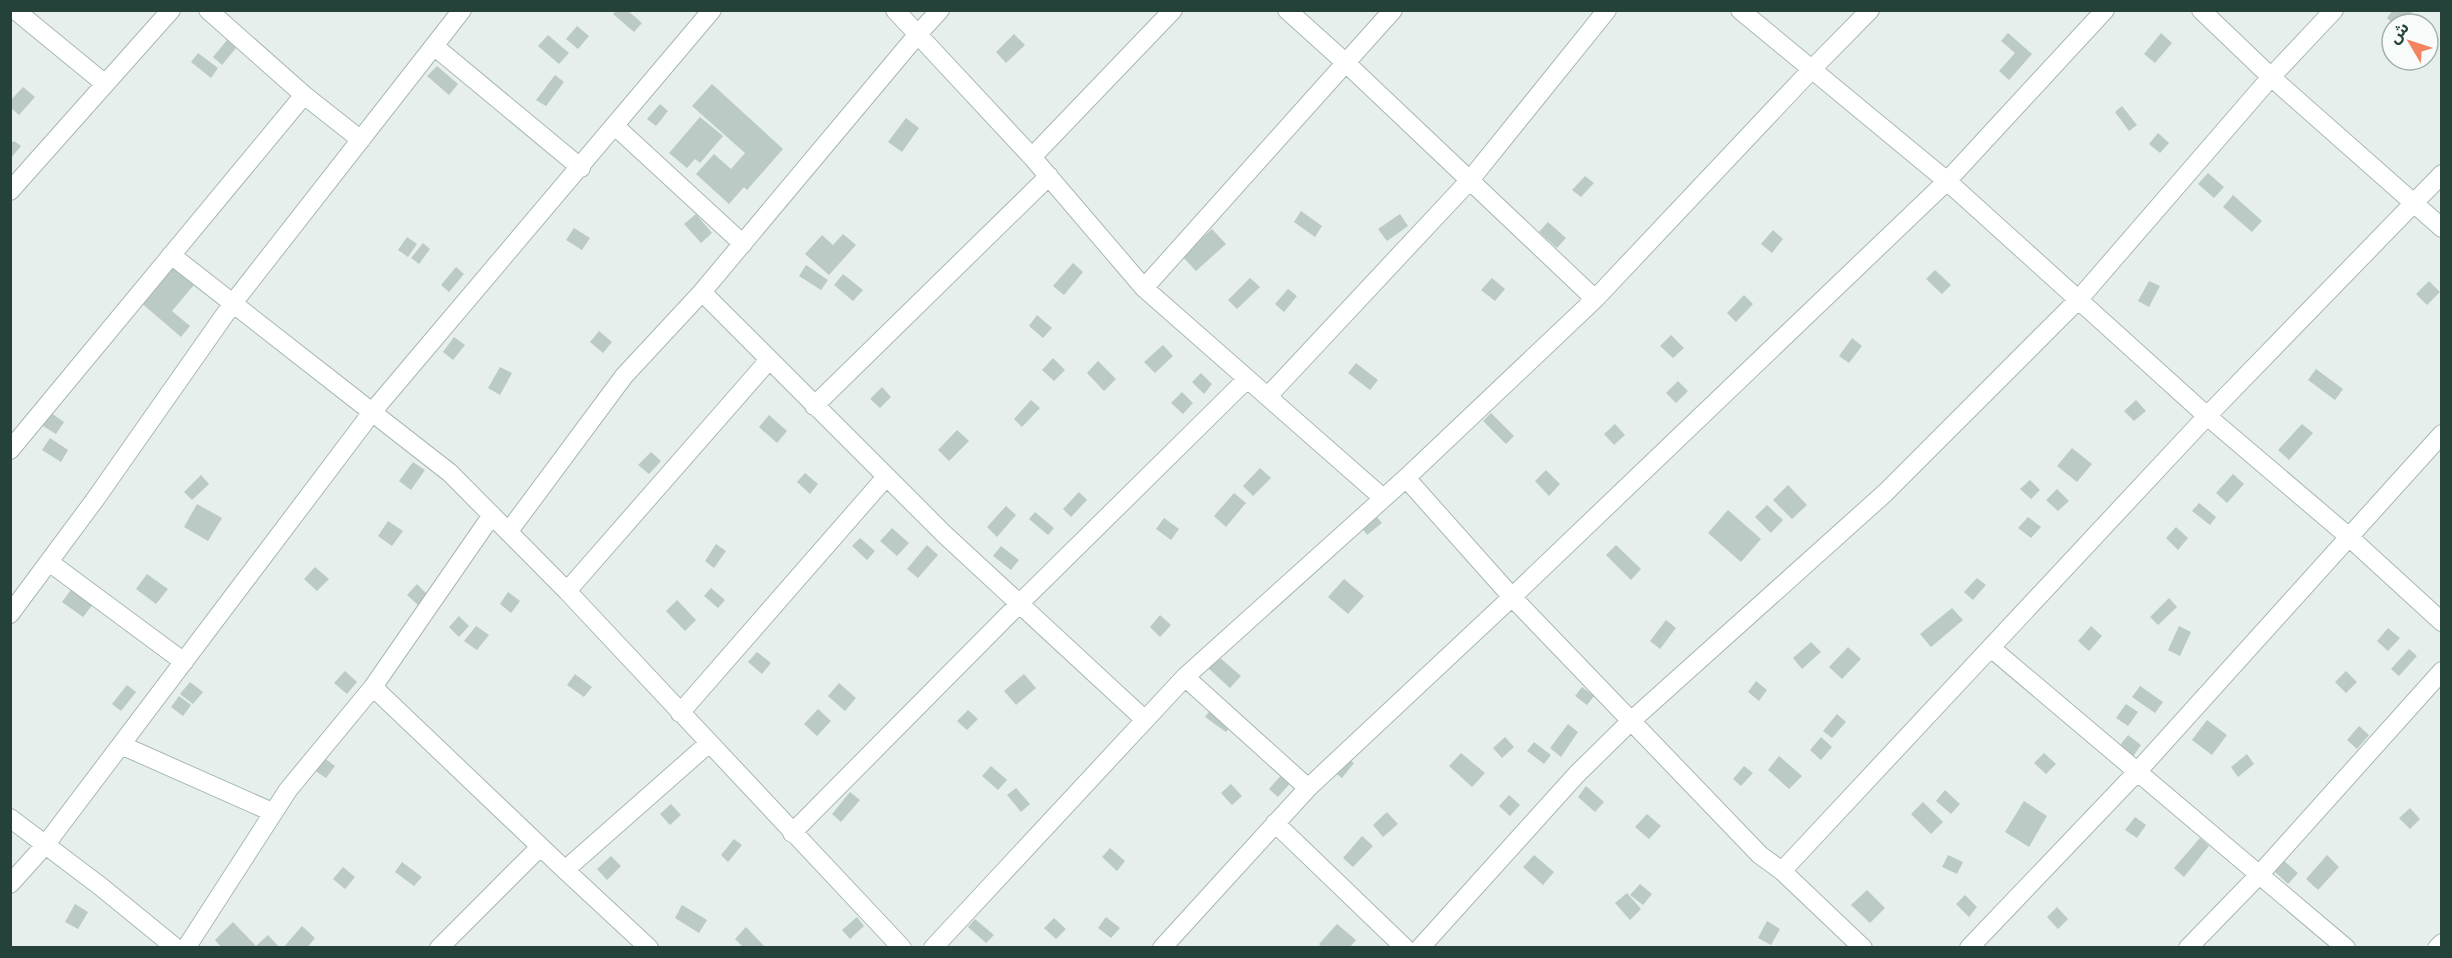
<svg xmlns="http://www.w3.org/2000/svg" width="2452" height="958" viewBox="0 0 2452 958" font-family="Quicksand,'Noto Sans Arabic',sans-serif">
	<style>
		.building { fill: #bbcac4 }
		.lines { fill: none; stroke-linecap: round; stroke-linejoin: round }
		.street-casing { stroke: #a8b8b2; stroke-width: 20 }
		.street { stroke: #fff; stroke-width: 18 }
	</style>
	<rect width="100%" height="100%" fill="#e6efeb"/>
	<path class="building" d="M617,10H627L642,23L634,32L613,14Z
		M2393,10H2414L2401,24H2393L2387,18Z
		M577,26L589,36L578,49L566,39Z
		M2008,33L2032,54L2009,80L1999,71L2015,53L2001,41Z
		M2161,33L2172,43L2155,63L2144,54Z
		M1014,34L1025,45L1006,63L996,52Z
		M548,35L569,53L559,64L538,46Z
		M227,40L236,48L222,65L213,57Z
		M198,53L218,68L211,78L191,62Z
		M437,66L458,84L449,95L427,76Z
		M555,75L564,82L546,106L536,100Z
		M712,84L783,149L747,190L744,187L729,204L696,174L714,154L731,169L745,153L692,106Z
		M23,87L35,97L19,115L10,107V101Z
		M660,104L668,111L656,126L647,119Z
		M2122,106L2137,125L2129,131L2115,112Z
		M700,117L723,136L700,163L695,159L687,168L669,153Z
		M906,118L919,128L902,152L888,142Z
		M2158,133L2169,143L2160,153L2149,144Z
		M14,141L21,146L10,159V144Z
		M2208,173L2224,187L2214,198L2198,184Z
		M1585,176L1594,183L1581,197L1572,190Z
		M2233,195L2262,221L2252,232L2223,207Z
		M1301,211L1322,226L1315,237L1294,222Z
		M696,214L712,233L701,243L684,224Z
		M1400,214L1408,226L1387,241L1378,229Z
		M1548,222L1566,238L1557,248L1539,232Z
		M574,228L590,238L582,250L566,240Z
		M1212,229L1226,244L1196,271L1182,256Z
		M1773,230L1783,239L1772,253L1761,244Z
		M843,234L856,245L829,275L805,254L822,235L833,245Z
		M407,237L417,244L408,257L398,250Z
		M423,243L430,249L419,264L411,258Z
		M1073,263L1083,272L1064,295L1053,286Z
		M171,265L194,285L172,311L190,326L181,337L139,301Z
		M806,265L828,280L821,290L799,276Z
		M456,267L464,274L449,292L441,285Z
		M1935,270L1951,285L1942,294L1926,279Z
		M843,274L863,290L853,301L834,285Z
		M1250,278L1260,287L1237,309L1228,300Z
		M1492,278L1505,289L1495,301L1481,290Z
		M2149,281L2160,286L2149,307L2138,301Z
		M2429,281L2440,292L2427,305L2416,294Z
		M1288,289L1297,296L1284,312L1275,304Z
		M1744,295L1753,304L1736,322L1727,313Z
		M1037,315L1052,328L1043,338L1029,326Z
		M599,331L612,342L603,353L590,342Z
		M1671,335L1684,348L1673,358L1660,346Z
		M454,337L465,345L453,360L443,352Z
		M1852,338L1862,346L1849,363L1839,356Z
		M1163,345L1173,356L1155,373L1144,362Z
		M1053,358L1065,370L1054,381L1042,370Z
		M1098,361L1116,379L1104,391L1087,373Z
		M1356,363L1378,380L1370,390L1348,373Z
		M500,367L512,373L500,395L488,388Z
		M2316,369L2343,389L2335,400L2308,380Z
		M1201,373L1212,384L1204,394L1192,382Z
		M1678,381L1688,391L1676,403L1666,393Z
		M882,387L891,397L880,408L870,399Z
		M1182,392L1193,403L1183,414L1171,403Z
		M1031,400L1040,408L1022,427L1014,419Z
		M2136,400L2146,411L2134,421L2124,411Z
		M51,413L64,422L56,434L43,426Z
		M1491,413L1514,436L1506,444L1483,421Z
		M769,415L787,431L777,443L759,427Z
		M1615,424L1625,435L1614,445L1604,434Z
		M2302,424L2313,433L2289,460L2278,450Z
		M957,430L969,441L949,461L938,450Z
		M50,438L68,450L61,462L42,450Z
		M2072,448L2092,464L2077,482L2057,466Z
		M651,452L661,461L649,474L638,465Z
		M413,462L425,470L411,490L399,481Z
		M1260,468L1271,478L1253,496L1243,486Z
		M1546,470L1560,484L1549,496L1535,481Z
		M805,473L818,484L810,494L797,482Z
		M2233,474L2244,484L2227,503L2216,493Z
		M201,475L209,484L192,500L184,492Z
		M2030,480L2040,490L2031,499L2020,489Z
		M1788,485L1807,505L1792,519L1773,500Z
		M2057,489L2069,501L2058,511L2046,500Z
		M1079,492L1087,500L1071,517L1063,509Z
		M1234,493L1246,503L1226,527L1214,516Z
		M2199,503L2216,517L2210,525L2192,511Z
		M197,504L222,518L208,541L184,527Z
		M1767,505L1783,520L1771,533L1755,517Z
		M1006,506L1016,515L997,537L987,527Z
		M1728,510L1761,539L1741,562L1708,533Z
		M1035,512L1054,528L1048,535L1029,519Z
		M1374,514L1382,523L1367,535L1360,525Z
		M2028,517L2041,527L2031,538L2018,528Z
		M1164,518L1179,529L1171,540L1156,529Z
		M388,521L403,531L392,546L378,536Z
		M2176,527L2188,538L2178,550L2166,538Z
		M892,528L909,543L897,556L880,541Z
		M860,538L875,551L867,560L852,546Z
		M716,544L726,551L714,568L705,561Z
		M927,545L938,555L918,578L907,569Z
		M1616,545L1641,569L1631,580L1606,555Z
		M1001,546L1019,560L1011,570L993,556Z
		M315,567L329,579L317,591L304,579Z
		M147,574L168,589L156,604L136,589Z
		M1977,578L1986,585L1973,600L1964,592Z
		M1344,579L1364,596L1348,614L1328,597Z
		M417,584L427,594L418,605L407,595Z
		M73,587L94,603L83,617L62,602Z
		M711,588L725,600L718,608L704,596Z
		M508,592L520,601L511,613L500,604Z
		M2169,598L2177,607L2158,625L2150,617Z
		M677,600L696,620L685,631L666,611Z
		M1952,608L1963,620L1931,647L1920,634Z
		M1160,615L1171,625L1160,637L1150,627Z
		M459,616L469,626L459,637L449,627Z
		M1666,620L1676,628L1660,649L1650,641Z
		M476,626L489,635L477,650L464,641Z
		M2091,626L2102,636L2089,651L2078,641Z
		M2179,626L2191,632L2180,656L2168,650Z
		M2388,628L2400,638L2388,651L2377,641Z
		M1811,642L1821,652L1802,669L1793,658Z
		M1848,647L1861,659L1842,679L1829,667Z
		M2409,649L2417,656L2399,676L2391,669Z
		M757,652L771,663L762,674L748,662Z
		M1218,656L1241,676L1230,688L1208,668Z
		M345,671L357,682L347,694L334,683Z
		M2346,671L2357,682L2346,693L2335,682Z
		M575,674L592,687L584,697L567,685Z
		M1024,674L1036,688L1016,705L1004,691Z
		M1756,681L1767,690L1759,701L1748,692Z
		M190,682L203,692L193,704L180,694Z
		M839,683L856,698L845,711L828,696Z
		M127,685L136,692L121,711L112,704Z
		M2140,686L2163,702L2155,713L2132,697Z
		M1582,687L1594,696L1587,705L1575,696Z
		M179,696L191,705L183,716L171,707Z
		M2126,704L2138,712L2128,726L2116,718Z
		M818,709L831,721L817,736L804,724Z
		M1211,709L1232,724L1226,732L1205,717Z
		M968,710L978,719L967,730L957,721Z
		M1837,714L1846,722L1832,738L1823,731Z
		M2207,720L2227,735L2212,755L2192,740Z
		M1568,724L1578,732L1561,757L1550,748Z
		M2359,726L2369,735L2357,749L2347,740Z
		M2128,735L2141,745L2132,758L2118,748Z
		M1505,737L1514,747L1502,758L1493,748Z
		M1821,737L1832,747L1821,760L1810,750Z
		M1534,742L1551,755L1544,764L1527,751Z
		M1461,753L1485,773L1472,787L1449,766Z
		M2044,753L2056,764L2046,774L2034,763Z
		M2247,754L2254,764L2238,777L2231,767Z
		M1779,756L1802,776L1789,789L1768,770Z
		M323,757L335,766L326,778L314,770Z
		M1345,757L1354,763L1342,778L1334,772Z
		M991,766L1007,780L998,790L982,776Z
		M1744,766L1753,773L1741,786L1733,779Z
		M1284,772L1293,780L1278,797L1269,789Z
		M1231,784L1242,796L1232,805L1221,793Z
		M1586,786L1604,802L1595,812L1578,797Z
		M1016,788L1030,804L1021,812L1007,795Z
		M1945,790L1960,804L1951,814L1936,801Z
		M850,792L860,800L841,822L832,814Z
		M1509,795L1520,805L1510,816L1499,806Z
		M2024,801L2047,816L2029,847L2005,832Z
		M1923,802L1943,822L1931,834L1911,814Z
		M671,804L681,815L670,825L660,814Z
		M2410,808L2420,819L2410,829L2399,818Z
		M1387,812L1398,824L1383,837L1373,825Z
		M1647,814L1661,826L1649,839L1635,827Z
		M2135,817L2146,825L2137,838L2125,830Z
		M1362,836L1373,846L1353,867L1343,858Z
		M2200,838L2209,846L2184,877L2174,868Z
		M734,839L742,845L728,862L721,855Z
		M1110,848L1125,861L1117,871L1102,857Z
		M1534,855L1554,872L1543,885L1523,867Z
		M1948,855L1963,862L1957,874L1942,867Z
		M2327,855L2339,867L2318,890L2306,879Z
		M611,856L621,866L607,880L597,869Z
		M2283,860L2298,873L2288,884L2274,871Z
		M402,862L422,877L414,886L395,872Z
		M343,867L355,877L345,889L333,879Z
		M1640,884L1652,894L1643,905L1630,895Z
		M1867,890L1885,908L1870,923L1851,905Z
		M1627,893L1641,909L1630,920L1615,903Z
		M1965,895L1977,907L1969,917L1956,904Z
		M75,904L88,912L78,929L65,922Z
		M682,905L707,920L699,933L675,918Z
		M2057,907L2068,919L2058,929L2047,917Z
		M857,917L864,926L850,939L842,930Z
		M1106,917L1120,928L1111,938L1098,928Z
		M1054,918L1066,929L1056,939L1044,928Z
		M975,919L994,935L986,943L968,927Z
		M1767,921L1780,929L1771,945L1758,938Z
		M233,922L256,946L268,935L280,948H222L215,940Z
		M1337,924L1356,940L1349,948H1323L1319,944Z
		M302,926L315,938L307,948H283Z
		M746,927L766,948H744L735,939Z"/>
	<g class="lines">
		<g class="street-casing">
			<path id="street" d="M15,10L104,83
				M895,10L1032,157L1144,288L1383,498
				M1287,10L1347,64L1595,299
				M1740,10L1947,181L2207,416L2348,536L2442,622
				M2201,10L2271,77L2442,228
				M434,46L581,168
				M304,95L361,140
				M615,126L743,244
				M1032,157L1173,10
				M10,191L171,10
				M171,255L450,473L567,591L902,948
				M1144,288L1393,10
				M702,292L944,534L1144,719
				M1268,396L1470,180L1607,10
				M814,406L1049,176
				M10,450L304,95L208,10
				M1406,478L1512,597L1760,855L1782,871L1863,948
				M509,531L624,376L702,292L918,34L940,10
				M49,562L184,662
				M567,591L769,360
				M10,614L94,501L233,303L462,10
				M1991,648L2346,948
				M1185,677L1308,788
				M373,687L565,870L649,948
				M680,713L886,477
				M121,745L272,812
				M10,818L100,886L176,948
				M1275,823L1405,948
				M792,833L1019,604L1247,379
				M565,870L708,744
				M1782,871L2207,416L2442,174
				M10,884L46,844L373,411L712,10
				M186,948L288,790L373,687L492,515
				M439,948L540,847
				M933,948L1185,677L1406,478L1595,299L1812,69L1870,10
				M1162,948L1308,788L1512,597L1947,181L2105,10
				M1420,948L1577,774L1631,721L1885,493L2079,299L2271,77L2334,10
				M1969,948L2137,772L2442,434
				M2188,948L2259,875L2442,671
				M2437,948L2442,943"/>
		</g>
		<use href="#street" class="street"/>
	</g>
	<rect width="2452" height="958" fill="none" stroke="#24423a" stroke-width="24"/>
	<g transform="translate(2410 42) rotate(309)"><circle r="28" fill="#f7fbf9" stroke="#a3b1ad" stroke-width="1.5"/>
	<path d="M0-4.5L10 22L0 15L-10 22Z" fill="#f4845f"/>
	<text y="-9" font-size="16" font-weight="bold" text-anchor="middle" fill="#24423a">ش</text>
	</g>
</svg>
